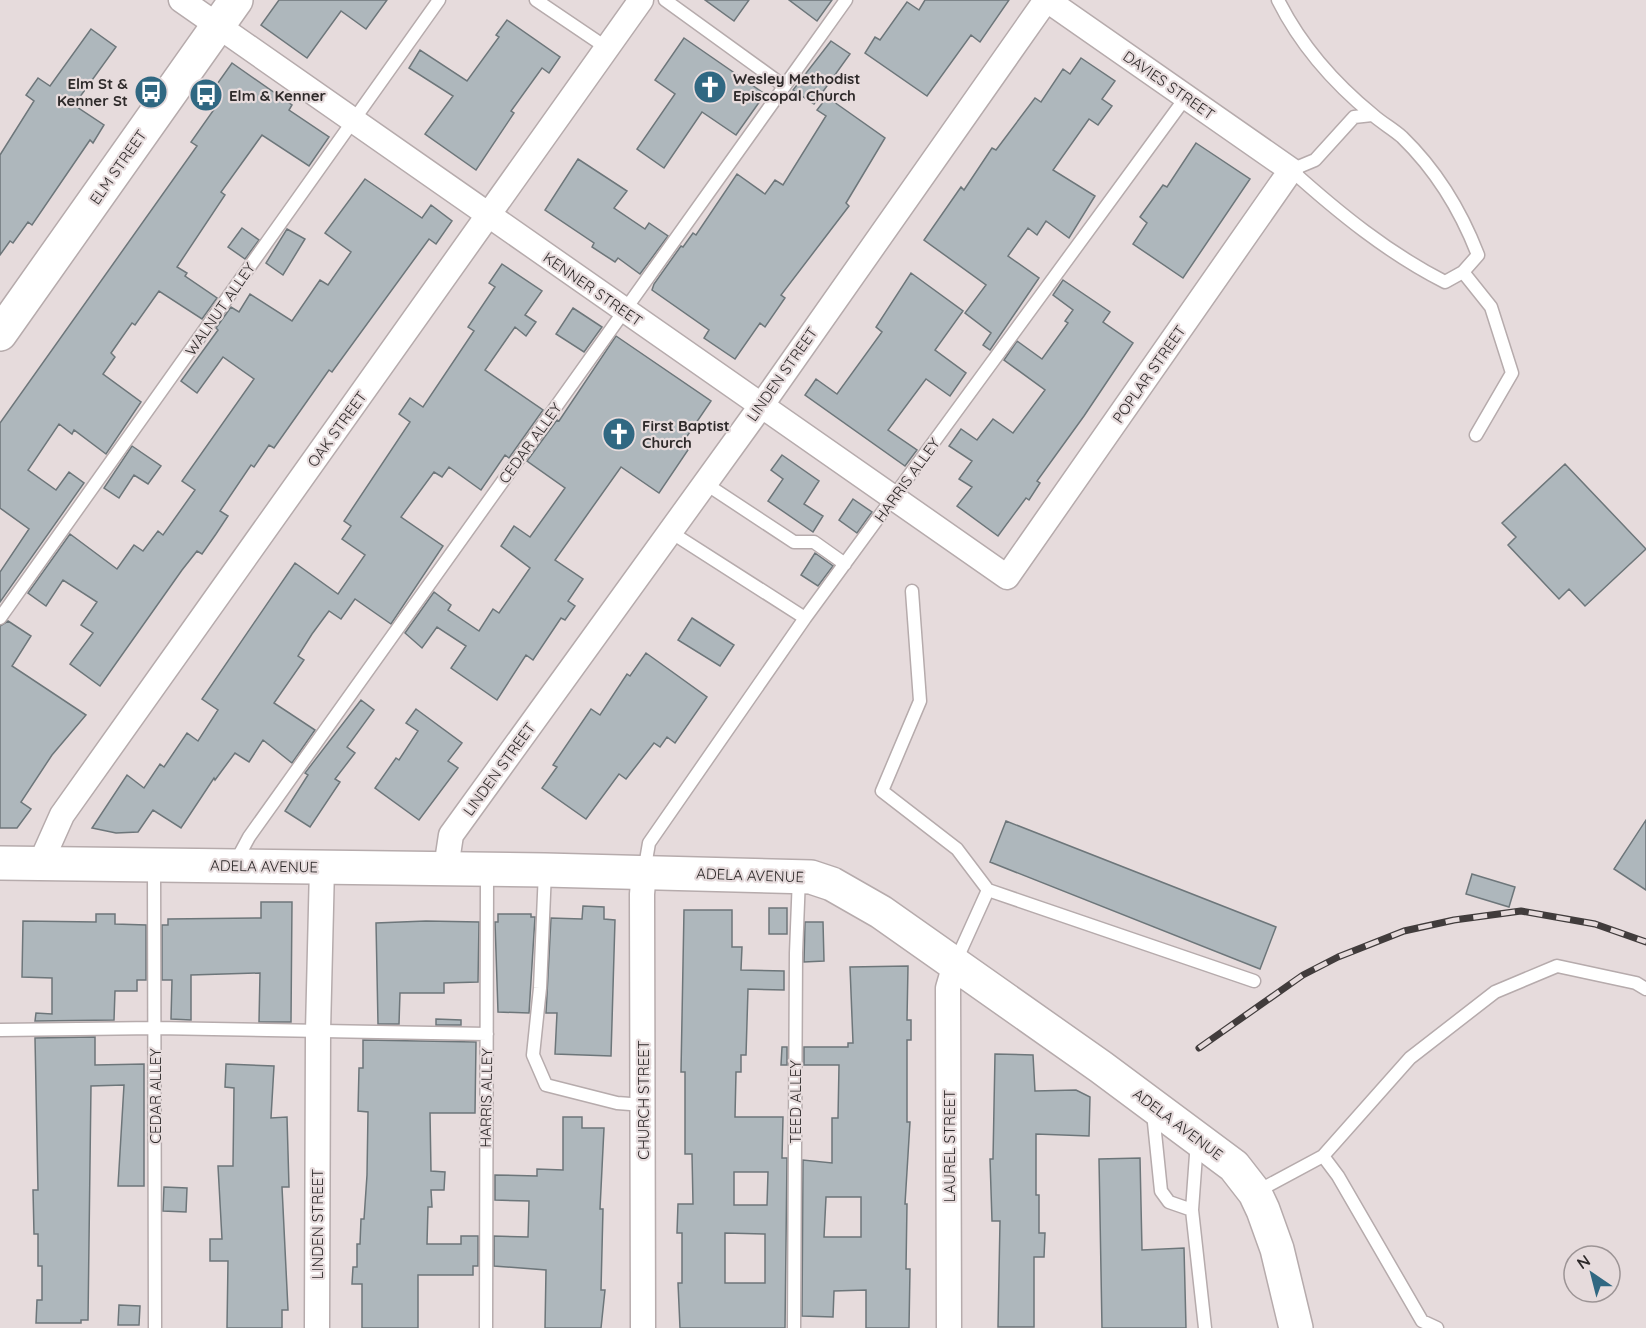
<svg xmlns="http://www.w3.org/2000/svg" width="1646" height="1328" viewBox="0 0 1646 1328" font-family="Quicksand,sans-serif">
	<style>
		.building { fill: #aeb7bc; stroke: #6d767a; stroke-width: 1.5; fill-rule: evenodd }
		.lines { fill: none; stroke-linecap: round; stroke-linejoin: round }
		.lane-casing { stroke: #b6abac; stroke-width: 15 }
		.street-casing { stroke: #b6abac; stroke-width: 27 }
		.secondary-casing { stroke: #b6abac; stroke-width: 36 }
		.lane { stroke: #fff; stroke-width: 12 }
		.street { stroke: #fff; stroke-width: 24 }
		.secondary { stroke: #fff; stroke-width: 33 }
		.rail-casing { stroke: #413c3c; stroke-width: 7 }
		.rail { stroke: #e6dbdc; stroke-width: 4.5; stroke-dasharray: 14; stroke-linecap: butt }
		.labels { text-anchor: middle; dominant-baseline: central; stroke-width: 4.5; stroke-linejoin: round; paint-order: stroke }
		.poi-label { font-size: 15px; font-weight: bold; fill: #2e2a2a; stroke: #e6dbdc; text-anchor: start }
		.street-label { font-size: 15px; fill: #2e2a2a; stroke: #e6dbdc }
	</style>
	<rect width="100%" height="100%" fill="#e6dbdc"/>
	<path class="building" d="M279,0H387L366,29L341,11L307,58L261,25Z
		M705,0H749L734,21Z
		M789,0H832L817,21Z
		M925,0H1009L980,42L971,35L927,96L865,53L875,37L880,40L907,2L919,10Z
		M507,20L560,57L549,73L542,68L511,111L514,113L476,170L425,134L453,96L409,68L420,50L467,81L499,37L496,35Z
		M91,29L116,47L74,105L104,125L93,143L90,140L32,225L28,222L13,243L10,241L0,255V155L34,101L26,95L38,78L50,86Z
		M684,38L765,94L736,135L702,112L664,168L637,149L675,94L655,80Z
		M831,41L850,54L814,104L793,90Z
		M1081,58L1115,81L1102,99L1112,106L1098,125L1089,119L1053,170L1095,196L1069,238L1046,221L1037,235L1028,228L1008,256L1039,278L990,350L983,345L991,333L965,313L986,285L924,240L961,187L964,190L992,148L996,150L1035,98L1041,102L1063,69L1070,74Z
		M232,63L292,105L289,110L329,137L309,166L262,135L221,192L225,195L177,267L187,273L185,276L217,298L202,319L159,291L135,325L132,323L111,353L115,357L103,374L141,402L106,454L74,430L72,434L59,424L28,470L56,490L69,472L84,483L0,602V572L29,529L0,508V423L197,146L191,142L220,101L210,94Z
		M827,97L885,138L846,203L849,206L781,295L785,298L765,327L760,323L735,359L704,338L709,330L652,290L654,284L681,246L683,247L693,233L696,235L737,174L765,194L775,180L783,185L826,116L817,110Z
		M1196,143L1250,179L1183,278L1133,244L1147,223L1140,217L1163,185L1167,187Z
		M578,159L627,191L614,208L645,229L649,223L668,236L640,274L618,258L615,262L592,247L594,243L545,210Z
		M365,179L422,218L431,205L452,221L436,244L429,239L332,372L329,370L274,448L269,445L254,467L251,465L220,511L228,516L216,534L202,554L197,551L182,570L100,686L70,664L93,633L81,625L97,602L63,580L46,606L28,593L70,534L117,569L134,545L143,551L158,531L163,535L195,490L182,481L254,379L223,357L197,393L181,381L218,330L216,328L231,307L239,312L250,294L292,321L320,280L328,285L351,252L325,233Z
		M242,228L259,240L245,259L228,247Z
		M287,229L305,239L283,275L266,263Z
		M502,264L542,291L525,315L536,322L526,336L515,327L485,370L543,410L509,458L505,455L481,490L449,467L442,477L434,472L401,517L443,546L391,624L355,599L341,619L329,611L312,634L298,656L304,660L274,703L315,730L292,763L263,740L249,762L235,753L215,780L214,778L181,828L153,810L138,832L116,833L92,828L127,775L144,788L160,764L164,767L187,733L198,741L218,710L202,699L295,563L338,594L365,555L342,539L351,526L344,521L410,422L399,414L410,398L423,407L474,331L468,327L495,287L489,283Z
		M911,273L963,311L935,350L966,373L950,396L926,379L888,430L917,450L905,466L805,395L816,379L837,394L882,332L876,327Z
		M1063,280L1110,312L1103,322L1133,343L1084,416L1037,481L1040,483L1029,500L1026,498L998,536L957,506L972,487L959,479L972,461L949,446L961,429L977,440L993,419L1013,433L1045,390L1004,360L1017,341L1042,359L1068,323L1065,321L1073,310L1053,295Z
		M573,308L602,327L584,352L556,334Z
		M616,336L711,401L681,445L688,450L659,493L621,467L555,560L583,579L568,601L575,606L565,620L561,618L533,660L526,655L497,700L451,668L466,646L437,627L422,648L405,633L434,592L451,605L448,610L479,631L493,609L499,613L530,568L501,546L514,526L530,537L565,488L527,461L557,420L559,421Z
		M132,446L161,466L148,484L134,475L119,498L104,488Z
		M782,455L819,481L804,504L823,516L813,532L768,501L783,479L771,470Z
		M1565,464L1646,549L1585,606L1569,589L1559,599L1508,545L1516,537L1502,523Z
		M853,499L872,512L857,533L839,520Z
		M815,553L833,566L818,586L801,575Z
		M692,618L734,645L720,666L678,640Z
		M8,621L31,636L12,666L86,715L52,755L21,802L31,809L17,828H0V626Z
		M646,653L707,697L675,743L667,737L660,747L654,743L626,779L619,774L586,819L542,788L557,767L553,765L591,709L600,715L627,674L630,676Z
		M361,700L374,710L347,747L355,753L335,779L340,782L310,827L285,811L308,775L305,773Z
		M416,709L462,743L448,761L458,768L419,820L375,788L396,758L399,760L418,731L406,723Z
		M1646,820V890L1614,869Z
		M1006,821L1276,927L1260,969L990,862Z
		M1472,874L1515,887L1509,907L1466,894Z
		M261,902H292L291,1022H259L260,973L191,975V1020L171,1019L172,980H162V925H168V919L261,918Z
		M583,906L604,907V919L615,920L611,1056L555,1054L557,1013H546L551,918L582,919Z
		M769,908H787V934H769Z
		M684,910H732V947H742L741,970L784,971V990L748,989L746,1055H741V1072H736L735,1117H783L782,1158H787L785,1328H680L678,1283H682V1233H677L678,1204H693L692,1154H685V1072H681ZM734,1172H768L767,1205H734ZM725,1233L765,1234V1283H725Z
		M96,914H115V924L146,925V980H137V991H115L114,1020L35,1021L36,1013L52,1014V978L22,977L23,921L96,922Z
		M498,914H531V917H535L529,1013L498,1012L495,922H498Z
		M426,921L479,922L478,982L444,983V993H400L399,1024H378L376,923Z
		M805,922H823L824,961L804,962Z
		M908,966L907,1020H911V1040H907V1122H910L905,1204H907L906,1269H910L909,1328H866V1290L834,1291L833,1317L802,1316L803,1160L832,1163V1118H838L839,1065H804V1047H848V1043H853L850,967ZM826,1197H861V1237H824Z
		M436,1019L461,1020V1025H436Z
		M95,1037V1065L144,1064V1186H118L124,1085L91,1086L88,1320H81V1323H36L37,1300H42V1266H38V1234H34L33,1190H38L35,1038Z
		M363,1040L476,1042L475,1113H430L431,1171L445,1172L444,1190H431L432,1207H428L427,1244H461V1236H478V1266H473V1275H418V1328H362V1284H352L353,1267H357V1244H360L361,1219H364L367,1175L368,1112L358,1111L359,1068H363Z
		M782,1047H787V1065H781Z
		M995,1054L1033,1055L1035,1091L1076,1090L1090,1097L1089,1136L1036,1134V1195H1039V1233H1045L1044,1257H1034V1327H998L1000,1221H992L990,1159H993Z
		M226,1064L274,1066L271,1118L287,1117L289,1187H282L288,1310H282V1328H227L228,1261H210V1239H222L218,1166H233L234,1088L225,1087Z
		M563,1117H582V1128H604L600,1209H603L601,1290H605L601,1328H545L546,1270L494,1266V1236L528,1237L529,1201L495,1200V1175L537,1176V1169L563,1170Z
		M1140,1158L1142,1250L1184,1248L1186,1328H1102L1099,1159Z
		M164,1187L187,1188L186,1212L163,1211Z
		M119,1305L140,1306L139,1325H118Z"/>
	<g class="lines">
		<g class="lane-casing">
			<path id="lane" d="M536,0L607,48
				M665,0L784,86
				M1278,0C1300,44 1335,84 1373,115C1382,123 1393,129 1402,137C1436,170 1461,211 1478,255L1463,272L1445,282C1388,253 1339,213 1291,170L1315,160L1354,117L1372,115
				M1463,272L1491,307L1512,373L1476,435
				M703,482L794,542H814L845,564
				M669,531L805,618
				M912,591L920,701L882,791L957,849L988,890L1254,981
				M0,618L439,0
				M235,863L249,837L846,0
				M154,866L155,1328
				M545,871L540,988L533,1055L546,1085L617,1103L644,1105
				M644,872L649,843L805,618L1186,97
				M955,963L988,890
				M0,1030L156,1028L487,1034
				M1153,1113L1161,1191L1169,1202L1192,1210
				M1197,1141L1192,1210L1205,1328
				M1323,1156L1338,1176L1422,1321L1437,1328
				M1256,1192L1323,1156L1410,1058L1495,992L1557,966L1636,983L1646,989
				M486,1328L487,870
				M794,1328L796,953L799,877"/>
		</g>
		<g class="street-casing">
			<path id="street" d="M181,0L1007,577L1291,170L1047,0
				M41,862L62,815L641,0
				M446,868L451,835L761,406L1046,0
				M317,1328L318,1031L322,867
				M643,1328L642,894L644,872
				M949,1328L948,988L955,964"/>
		</g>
		<g class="secondary-casing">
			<path id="secondary" d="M0,334L236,0
				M0,863L545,870L811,877L832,884L881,912L1101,1067L1234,1166L1255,1193L1263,1210L1277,1249L1296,1328"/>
		</g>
		<use href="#lane" class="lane"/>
		<use href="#street" class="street"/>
		<use href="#secondary" class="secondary"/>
		<g class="rail-casing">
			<path id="rail" d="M1199,1048L1303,975L1338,957L1404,931L1454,920L1521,911L1595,924L1646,942"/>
		</g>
		<use href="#rail" class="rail"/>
	</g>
	<defs>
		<g id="church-disc" transform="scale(1.725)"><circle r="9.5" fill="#306882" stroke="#e6dbdc"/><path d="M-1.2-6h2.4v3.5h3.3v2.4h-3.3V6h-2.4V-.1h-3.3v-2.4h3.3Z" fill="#fff"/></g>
		<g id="bus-disc" transform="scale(1.725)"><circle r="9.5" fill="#306882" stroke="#e6dbdc"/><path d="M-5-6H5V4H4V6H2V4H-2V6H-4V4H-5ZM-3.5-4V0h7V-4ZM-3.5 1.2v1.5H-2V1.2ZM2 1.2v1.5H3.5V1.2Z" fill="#fff"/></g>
	</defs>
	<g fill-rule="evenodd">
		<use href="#church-disc" x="710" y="87"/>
		<use href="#bus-disc" x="151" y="92"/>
		<use href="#bus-disc" x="206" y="95"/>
		<use href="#church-disc" x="619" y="434"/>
	</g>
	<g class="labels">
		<g class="poi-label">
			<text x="733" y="78">Wesley Methodist<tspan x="733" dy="17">Episcopal Church</tspan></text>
			<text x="128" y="83" text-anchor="end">Elm St &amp;<tspan x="128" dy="17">Kenner St</tspan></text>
			<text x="229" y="95">Elm &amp; Kenner</text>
			<text x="642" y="425">First Baptist<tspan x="642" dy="17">Church</tspan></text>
		</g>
		<g class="street-label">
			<text transform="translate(1169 85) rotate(35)">DAVIES STREET</text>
			<text transform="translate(118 167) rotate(-55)">ELM STREET</text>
			<text transform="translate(593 289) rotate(35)">KENNER STREET</text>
			<text transform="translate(220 309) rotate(-55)">WALNUT ALLEY</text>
			<text transform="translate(782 374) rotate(-55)">LINDEN STREET</text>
			<text transform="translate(1149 374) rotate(-55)">POPLAR STREET</text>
			<text transform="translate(337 429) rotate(-54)">OAK STREET</text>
			<text transform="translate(530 443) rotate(-54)">CEDAR ALLEY</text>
			<text transform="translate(907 480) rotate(-54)">HARRIS ALLEY</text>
			<text transform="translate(499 769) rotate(-54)">LINDEN STREET</text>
			<text transform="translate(264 866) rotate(1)">ADELA AVENUE</text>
			<text transform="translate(750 875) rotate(2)">ADELA AVENUE</text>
			<text transform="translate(155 1096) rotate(-90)">CEDAR ALLEY</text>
			<text transform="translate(486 1098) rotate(-89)">HARRIS ALLEY</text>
			<text transform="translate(643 1100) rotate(-90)">CHURCH STREET</text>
			<text transform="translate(795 1102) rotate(-90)">TEED ALLEY</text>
			<text transform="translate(1178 1124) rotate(37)">ADELA AVENUE</text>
			<text transform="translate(949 1146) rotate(-90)">LAUREL STREET</text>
			<text transform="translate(317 1224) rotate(-90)">LINDEN STREET</text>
		</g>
	</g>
	<g transform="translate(1592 1274) rotate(325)"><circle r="28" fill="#e6dbdc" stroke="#9c9495" stroke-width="1.5"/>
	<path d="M0-4.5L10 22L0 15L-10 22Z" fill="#306882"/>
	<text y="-9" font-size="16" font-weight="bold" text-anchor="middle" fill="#2e2a2a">N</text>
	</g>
</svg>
